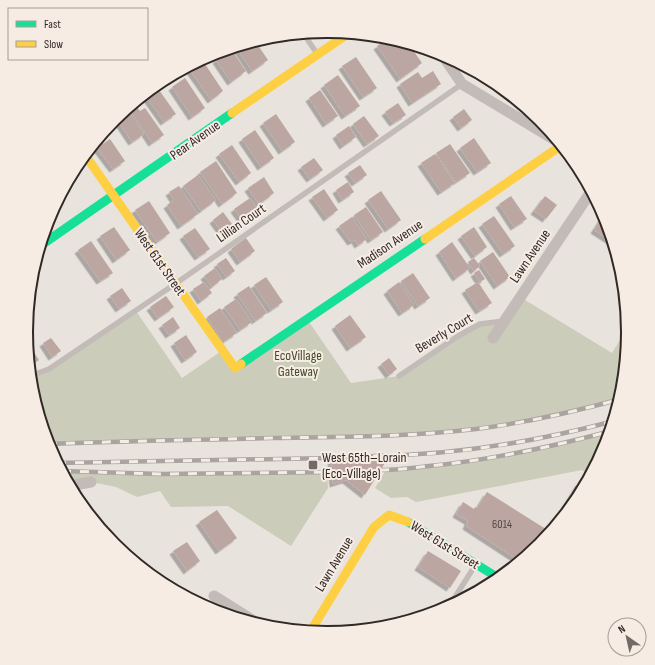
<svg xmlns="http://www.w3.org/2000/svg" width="655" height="665" viewBox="0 0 655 665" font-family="'Sofia Sans Condensed',sans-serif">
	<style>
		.green { fill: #cbccb9 }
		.building { fill: #bba6a1; filter: url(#shadow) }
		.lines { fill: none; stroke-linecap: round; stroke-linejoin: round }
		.lane { stroke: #c2bbb7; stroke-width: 5.5 }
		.street { stroke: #c2bbb7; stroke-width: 11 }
		.fast { stroke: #16e098; stroke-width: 9 }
		.slow { stroke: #ffcf43; stroke-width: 9 }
		.rail-casing { stroke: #a9a4a1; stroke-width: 4.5 }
		.rail { stroke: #f6ece4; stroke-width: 3; stroke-dasharray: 9; stroke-linecap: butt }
		.poi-dot { fill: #716a66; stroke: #f6ece4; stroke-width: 1.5 }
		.labels { text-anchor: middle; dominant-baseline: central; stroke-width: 4; stroke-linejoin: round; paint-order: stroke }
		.number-label { font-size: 12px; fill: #544845 }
		.street-label { font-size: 14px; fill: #312926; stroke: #f6ece4 }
		.park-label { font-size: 14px; fill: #444c2d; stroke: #f6ece4 }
		.poi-label { font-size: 14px; fill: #312926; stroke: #f6ece4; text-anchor: start }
		.rim { fill: none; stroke: #312926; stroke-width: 2 }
	</style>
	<defs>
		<filter id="shadow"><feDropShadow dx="-3.5" dy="3.5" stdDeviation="0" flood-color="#0004"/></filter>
	</defs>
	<rect width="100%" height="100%" fill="#e9e3de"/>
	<path class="green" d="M520,297L612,353L628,327L623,392L621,399C573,412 525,423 476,429C408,437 339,437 271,438C197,440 122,441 48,444L32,391L30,376L37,374L136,311L182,378L223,350L235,367L307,319L351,383L399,376L480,324L504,321Z
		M611,431L606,448L591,476L582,470L416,502L407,497L391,498L375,488L386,470C463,465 537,451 611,431Z
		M62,472L160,474L327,472L328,488L291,546L228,506L171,507L160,491L137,497L116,487L91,482L69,486Z"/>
	<path class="building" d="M389,38L408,43L422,63L400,79L377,46Z
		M255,41L268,60L252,71L236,47Z
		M231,49L246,71L231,82L216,60Z
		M356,57L377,88L363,97L342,66Z
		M203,61L223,91L211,100L190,70Z
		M433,71L441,84L412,103L400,84L418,72L422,78Z
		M338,75L360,106L345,116L324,85Z
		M185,78L205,108L192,117L172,87Z
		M157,87L176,114L164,122L145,95Z
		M320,90L338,116L326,124L309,98Z
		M398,103L406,115L393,123L385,112Z
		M136,106L140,111L145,108L164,135L152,143L130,110Z
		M127,109L144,134L132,142L116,118Z
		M464,109L472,120L461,128L453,117Z
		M276,114L295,142L282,151L263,123Z
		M364,116L379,136L367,144L353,124Z
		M349,126L356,137L343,146L336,135Z
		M255,130L274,158L261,167L242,139Z
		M474,138L491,163L477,172L460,148Z
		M110,139L125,161L113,169L97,148Z
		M450,144L470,173L456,182L436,153Z
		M232,145L251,173L239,182L219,154Z
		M435,154L455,183L441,192L421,163Z
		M314,158L323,170L310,179L301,167Z
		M216,161L237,193L222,204L200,172Z
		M360,165L367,175L355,183L348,173Z
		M198,175L216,200L201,211L183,186Z
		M264,177L274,193L259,204L248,188Z
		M348,182L354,192L342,200L336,190Z
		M179,186L198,214L181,226L167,205L174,200L169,192Z
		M324,189L338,210L327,218L312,197Z
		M381,191L401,220L388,229L368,200Z
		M511,196L527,219L514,227L499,204Z
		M545,196L557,205L546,219L534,211Z
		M59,197L64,204L55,210L54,208Z
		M250,198L261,213L245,224L234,209Z
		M149,201L170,233L157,242L135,210Z
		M366,207L383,232L371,240L354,215Z
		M223,212L232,224L221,231L213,220Z
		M604,214L613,238L611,241L594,230Z
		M494,216L515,246L503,254L482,224Z
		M352,217L367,239L358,245L355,240L351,242L339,226Z
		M114,227L130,250L116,260L100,236Z
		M474,227L487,247L475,256L461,236Z
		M195,228L210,249L198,257L183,236Z
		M246,238L255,251L240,262L231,249Z
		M91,241L113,273L100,281L78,250Z
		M452,242L470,268L456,278L439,252Z
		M493,252L510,277L497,286L480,261Z
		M226,258L235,271L226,277L217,264Z
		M474,258L480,266L474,271L468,262Z
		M215,268L222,279L212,287L204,276Z
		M479,270L485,279L480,282L474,273Z
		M413,273L430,298L418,306L401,281Z
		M266,277L283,302L271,310L254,285Z
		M204,282L212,293L201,301L193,289Z
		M399,282L414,305L402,313L387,291Z
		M478,282L492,303L479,311L465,290Z
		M249,286L267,313L255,321L237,294Z
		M122,288L131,301L119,309L110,296Z
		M166,296L174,307L158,318L150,307Z
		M236,299L252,322L240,330L224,307Z
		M220,308L237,333L223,342L207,317Z
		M350,315L366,337L350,348L335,326Z
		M173,317L180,328L169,335L162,325Z
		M186,335L197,352L185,360L174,343Z
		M51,338L61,351L52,357L43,343Z
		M33,351L39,360L29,367L28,354Z
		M389,358L397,369L389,375L381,364Z
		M373,456L385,463L365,495L346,480L333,484L331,457Z
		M579,482L586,486L578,500L541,546L521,562L466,526L468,521L456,514L463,502L474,509L475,507L477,508L487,492L549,531Z
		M217,510L237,538L219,551L199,522Z
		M187,542L200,561L187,571L173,551Z
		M428,551L461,571L450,588L418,567Z"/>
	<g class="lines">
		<path class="lane" d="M303,33L318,55
			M30,376L49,369L175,284L462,84
			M399,376L458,336L480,324L504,321
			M448,608L476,564"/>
		<path class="street" d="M441,53L462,84L560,143
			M493,338L592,190
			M69,486L91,482
			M214,596L262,626"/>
		<path class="fast" d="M40,246L232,113
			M241,364L425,239
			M408,522L500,579"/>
		<path class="slow" d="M232,113L349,33
			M85,155L235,368L241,364
			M425,239L562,145
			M310,632L374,527L389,515L408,522"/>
		<g class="rail-casing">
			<path id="rail" d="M48,444C122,441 197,440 271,438C339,437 408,437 476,429C525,423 573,412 621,399
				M373,456C455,455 535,442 614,421
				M57,463L331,458
				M380,470C397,470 413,468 429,466C491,460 551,447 611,431
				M62,471L160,474L333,472"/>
		</g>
		<use href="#rail" class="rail"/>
	</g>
	<rect class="poi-dot" x="308" y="460" width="10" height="10" rx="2"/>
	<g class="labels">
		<g class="number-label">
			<text x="502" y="524">6014</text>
		</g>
		<g class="street-label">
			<text transform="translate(195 140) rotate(-35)">Pear Avenue</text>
			<text transform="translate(241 223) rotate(-35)">Lillian Court</text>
			<text transform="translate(390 244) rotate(-34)">Madison Avenue</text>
			<text transform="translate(530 256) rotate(-56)">Lawn Avenue</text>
			<text transform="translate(160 262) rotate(55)">West 61st Street</text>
			<text transform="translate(444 333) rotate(-31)">Beverly Court</text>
			<text transform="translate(445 545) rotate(32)">West 61st Street</text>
			<text transform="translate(334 564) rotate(-59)">Lawn Avenue</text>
		</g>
		<g class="park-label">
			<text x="298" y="355">EcoVillage<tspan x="298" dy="16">Gateway</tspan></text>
		</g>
		<g class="poi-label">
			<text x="322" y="457">West 65th–Lorain<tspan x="322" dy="16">(Eco-Village)</tspan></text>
		</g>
	</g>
	<path d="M0 0H655V665H0ZM33 332a294 294 0 1 1 588 0a294 294 0 1 1-588 0Z" fill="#f6ece4" fill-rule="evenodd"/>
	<path class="rim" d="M33 332a294 294 0 1 1 588 0a294 294 0 1 1-588 0Z"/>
	<rect x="8" y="8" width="140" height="52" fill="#f6ece4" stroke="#a79e98"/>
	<rect x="16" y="21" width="20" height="6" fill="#16e098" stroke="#a79e98"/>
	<text x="44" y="28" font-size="12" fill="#312926">Fast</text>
	<rect x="16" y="41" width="20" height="6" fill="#ffcf43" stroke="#a79e98"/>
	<text x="44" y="48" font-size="12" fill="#312926">Slow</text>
	<g transform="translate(627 637) rotate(326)"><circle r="19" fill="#f6ece4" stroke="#a79e98"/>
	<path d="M0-3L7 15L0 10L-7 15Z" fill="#716a66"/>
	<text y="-6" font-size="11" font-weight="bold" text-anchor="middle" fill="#312926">N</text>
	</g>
</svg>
